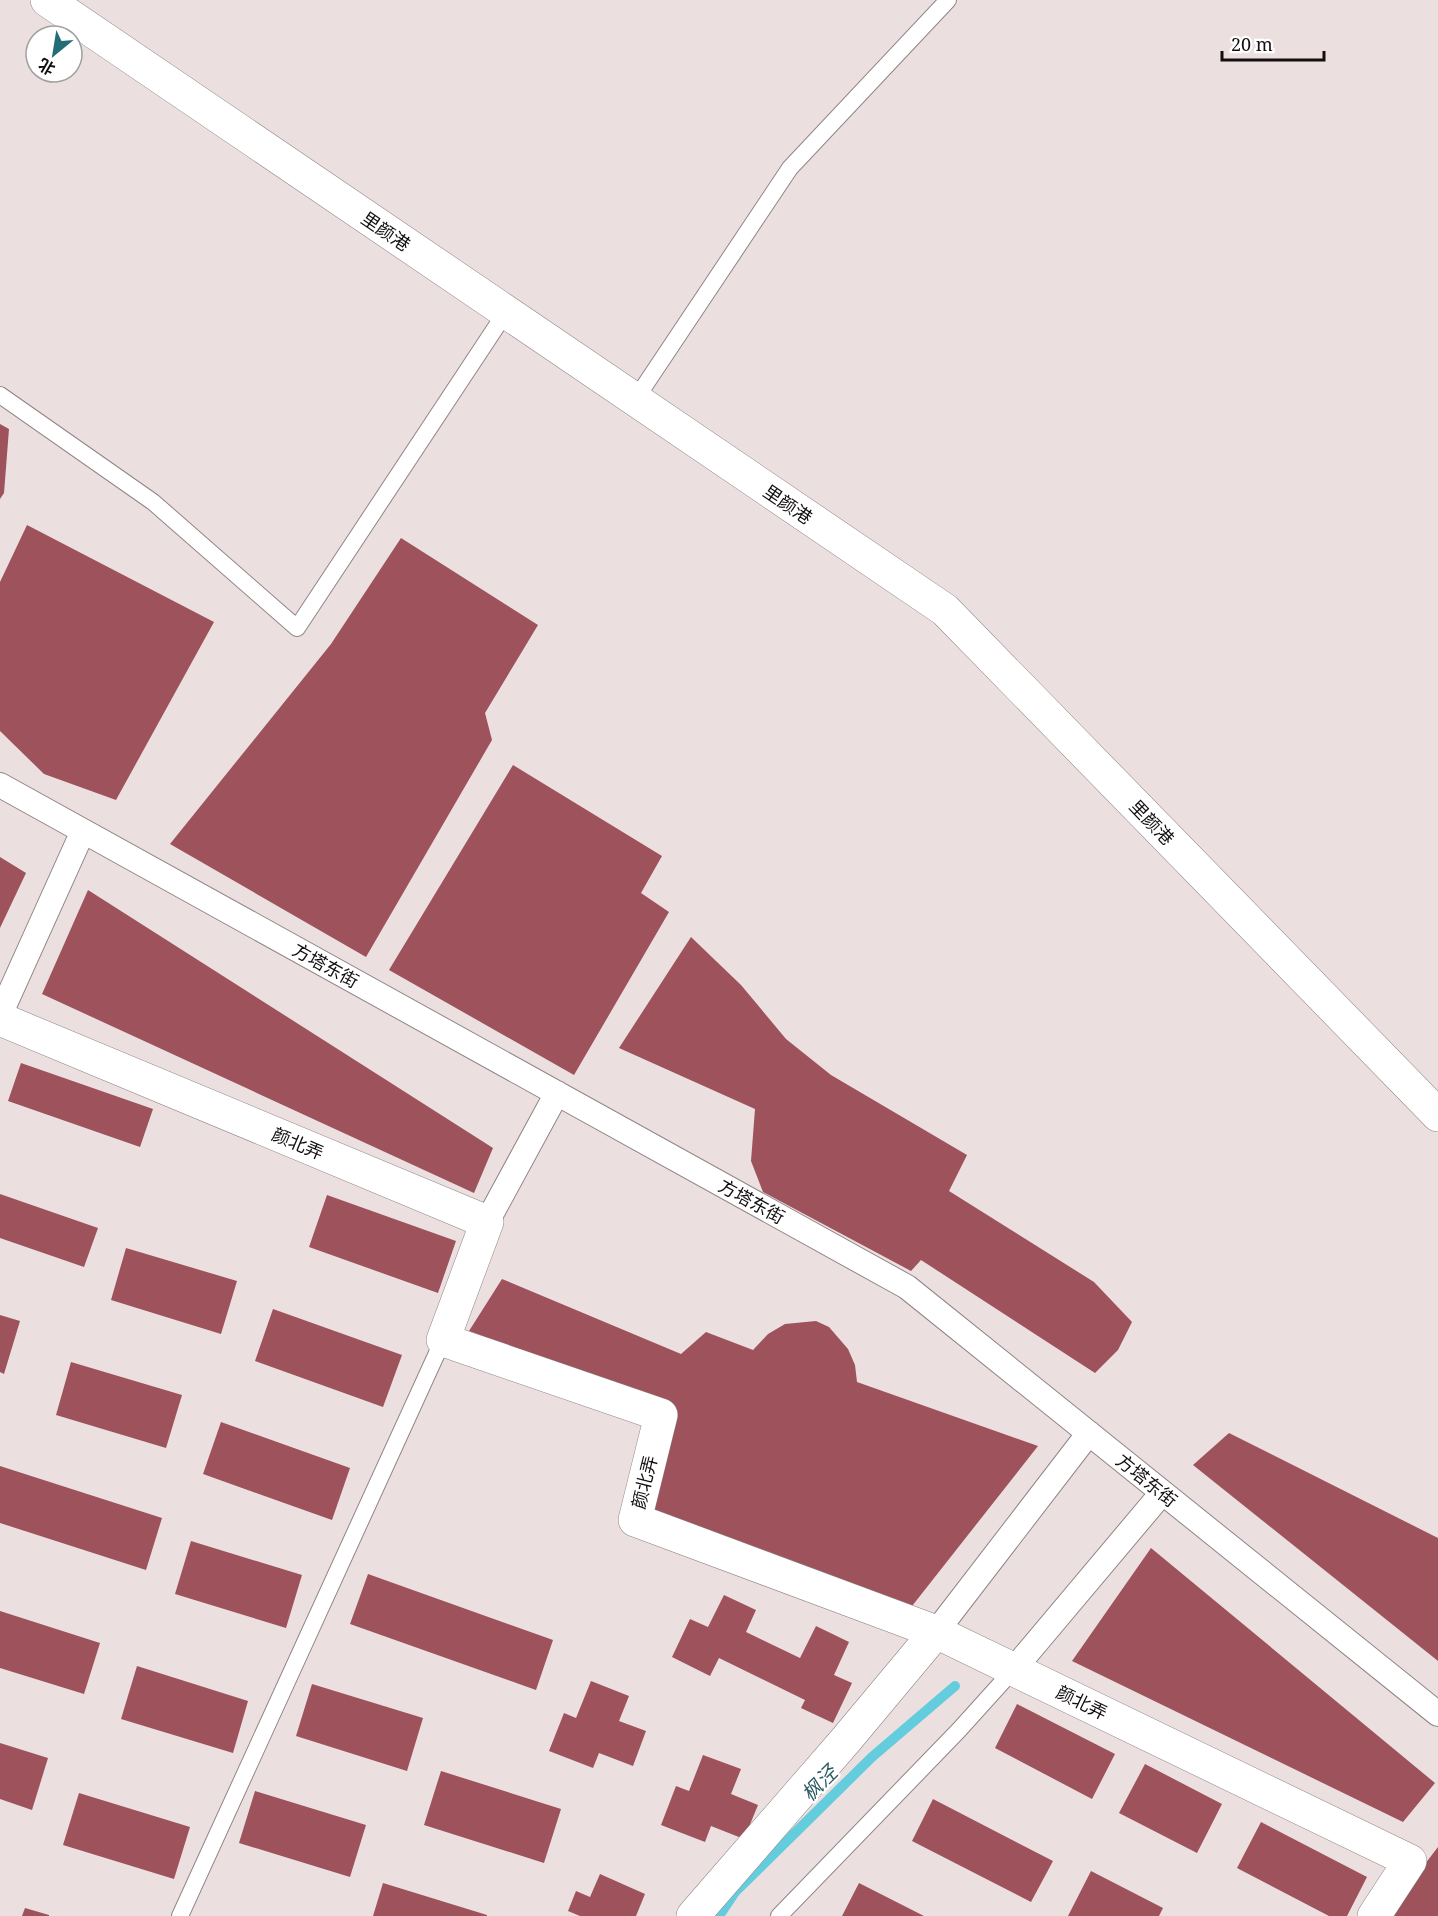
<svg xmlns="http://www.w3.org/2000/svg" width="1438" height="1916" viewBox="0 0 1438 1916" font-family="'Noto Serif','Noto Sans SC',serif">
	<style>
		.lines { fill: none; stroke-linecap: round; stroke-linejoin: round }
		.stream { stroke: #64cddd; stroke-width: 10 }
		.building { fill: #9d525c }
		.service-casing { stroke: #908586; stroke-width: 18 }
		.pedestrian-casing { stroke: #908586; stroke-width: 26 }
		.minor-casing { stroke: #908586; stroke-width: 34 }
		.service { stroke: #fff; stroke-width: 16 }
		.pedestrian { stroke: #fff; stroke-width: 24 }
		.minor { stroke: #fff; stroke-width: 33 }
		.labels { text-anchor: middle; dominant-baseline: central; stroke-width: 4.5; stroke-linejoin: round; paint-order: stroke }
		.street-label { font-size: 18px; fill: #130f10; stroke: #fff }
		.water-label { font-size: 20px; font-style: italic; fill: #2d5c63; stroke: #fff }
	</style>
	<rect width="100%" height="100%" fill="#ecdfe0"/>
	<g class="lines">
		<path class="stream" d="M719,1916L735,1892L872,1757L955,1686"/>
	</g>
	<path class="building" d="M0,424L9,429L4,493L0,499Z
		M27,525L214,622L116,800L44,774L0,731V582Z
		M401,538L538,625L485,713L492,740L366,957L170,844L331,644Z
		M513,765L662,856L641,893L669,912L574,1075L389,970Z
		M0,857L26,873L0,928Z
		M88,890L493,1148L474,1193L42,994Z
		M691,937L741,985L786,1039L831,1075L967,1155L949,1191L1094,1282L1132,1322L1118,1350L1095,1373L921,1260L911,1271L763,1192L751,1161L755,1109L619,1048Z
		M21,1063L153,1109L140,1147L8,1101Z
		M0,1194L98,1228L84,1267L0,1238Z
		M327,1195L456,1241L438,1293L309,1247Z
		M126,1248L237,1281L221,1334L111,1300Z
		M502,1279L681,1354L706,1332L753,1350L768,1334L785,1324L816,1321L829,1327L848,1349L855,1365L857,1382L1038,1446L905,1615L643,1508L676,1409L469,1331Z
		M273,1309L402,1355L383,1407L255,1361Z
		M0,1315L20,1321L4,1374L0,1372Z
		M71,1362L182,1395L166,1448L56,1415Z
		M221,1422L350,1468L332,1520L203,1474Z
		M1229,1433L1438,1538V1661L1193,1465Z
		M0,1466L162,1518L146,1570L0,1523Z
		M191,1541L302,1575L286,1628L175,1594Z
		M1151,1548L1435,1783L1403,1822L1072,1661Z
		M368,1574L553,1640L536,1690L350,1624Z
		M724,1595L756,1610L746,1632L800,1658L816,1626L849,1642L834,1675L852,1683L833,1723L801,1708L805,1700L719,1658L710,1676L672,1657L690,1619L708,1627Z
		M0,1611L100,1643L84,1694L0,1668Z
		M137,1666L248,1701L233,1753L121,1719Z
		M591,1681L629,1696L619,1721L646,1731L633,1766L599,1753L593,1768L549,1751L564,1713L576,1718Z
		M312,1684L423,1718L407,1771L296,1736Z
		M1017,1704L1115,1754L1092,1799L995,1748Z
		M0,1743L48,1758L32,1810L0,1799Z
		M703,1755L741,1769L731,1794L758,1805L744,1839L711,1826L705,1842L661,1825L676,1786L689,1791Z
		M1145,1764L1222,1804L1197,1853L1119,1813Z
		M441,1771L561,1809L544,1863L424,1825Z
		M255,1791L366,1825L350,1877L239,1843Z
		M79,1793L190,1827L174,1879L63,1845Z
		M933,1799L1053,1861L1031,1902L912,1841Z
		M1261,1822L1367,1877L1347,1916H1329L1237,1868Z
		M1438,1847V1916H1385Z
		M1091,1871L1163,1908L1159,1916H1068Z
		M600,1874L645,1894L636,1916H580L568,1911L576,1891L590,1897Z
		M383,1883L487,1915V1916H373Z
		M859,1883L924,1916H842Z
		M25,1908L49,1915V1916H22Z"/>
	<g class="lines">
		<g class="service-casing">
			<path id="service" d="M0,395L153,502L297,628L506,312
				M635,400L790,168L948,0
				M180,1916L443,1340
				M779,1916L959,1730L1014,1669"/>
		</g>
		<g class="pedestrian-casing">
			<path id="pedestrian" d="M0,785L907,1287L1438,1714
				M0,1015L83,831
				M487,1222L557,1093
				M936,1632L1089,1433
				M1014,1669L1162,1493"/>
		</g>
		<g class="minor-casing">
			<path id="minor" d="M47,0L945,610L1438,1115
				M0,1019L487,1222L443,1340L661,1415L635,1520L936,1632L1410,1861L1374,1916
				M693,1916L845,1741L936,1632"/>
		</g>
		<use href="#service" class="service"/>
		<use href="#pedestrian" class="pedestrian"/>
		<use href="#minor" class="minor"/>
	</g>
	<g class="labels">
		<g class="street-label">
			<text transform="translate(386 231) rotate(34)">里颜港</text>
			<text transform="translate(788 504) rotate(34)">里颜港</text>
			<text transform="translate(1152 822) rotate(46)">里颜港</text>
			<text transform="translate(326 965) rotate(29)">方塔东街</text>
			<text transform="translate(298 1143) rotate(23)">颜北弄</text>
			<text transform="translate(752 1201) rotate(29)">方塔东街</text>
			<text transform="translate(1147 1480) rotate(39)">方塔东街</text>
			<text transform="translate(644 1482) rotate(-76)">颜北弄</text>
			<text transform="translate(1082 1702) rotate(26)">颜北弄</text>
		</g>
		<g class="water-label">
			<text transform="translate(819 1783) rotate(-45)">枫泾</text>
		</g>
	</g>
	<g transform="translate(54 54) rotate(210)"><circle r="28" fill="#ffffff" stroke="#a19f9f" stroke-width="1.5"/>
	<path d="M0-4.5L10 22L0 15L-10 22Z" fill="#236d77"/>
	<text y="-9" font-size="16" font-weight="bold" text-anchor="middle" fill="#130f10">北</text>
	</g>
	<path d="M1222 51v9h102v-9" fill="none" stroke="#130f10" stroke-width="3"/>
	<text x="1231" y="51" font-size="18" fill="#130f10" stroke="#ffffff" stroke-width="4.5" paint-order="stroke">20 m</text>
</svg>
